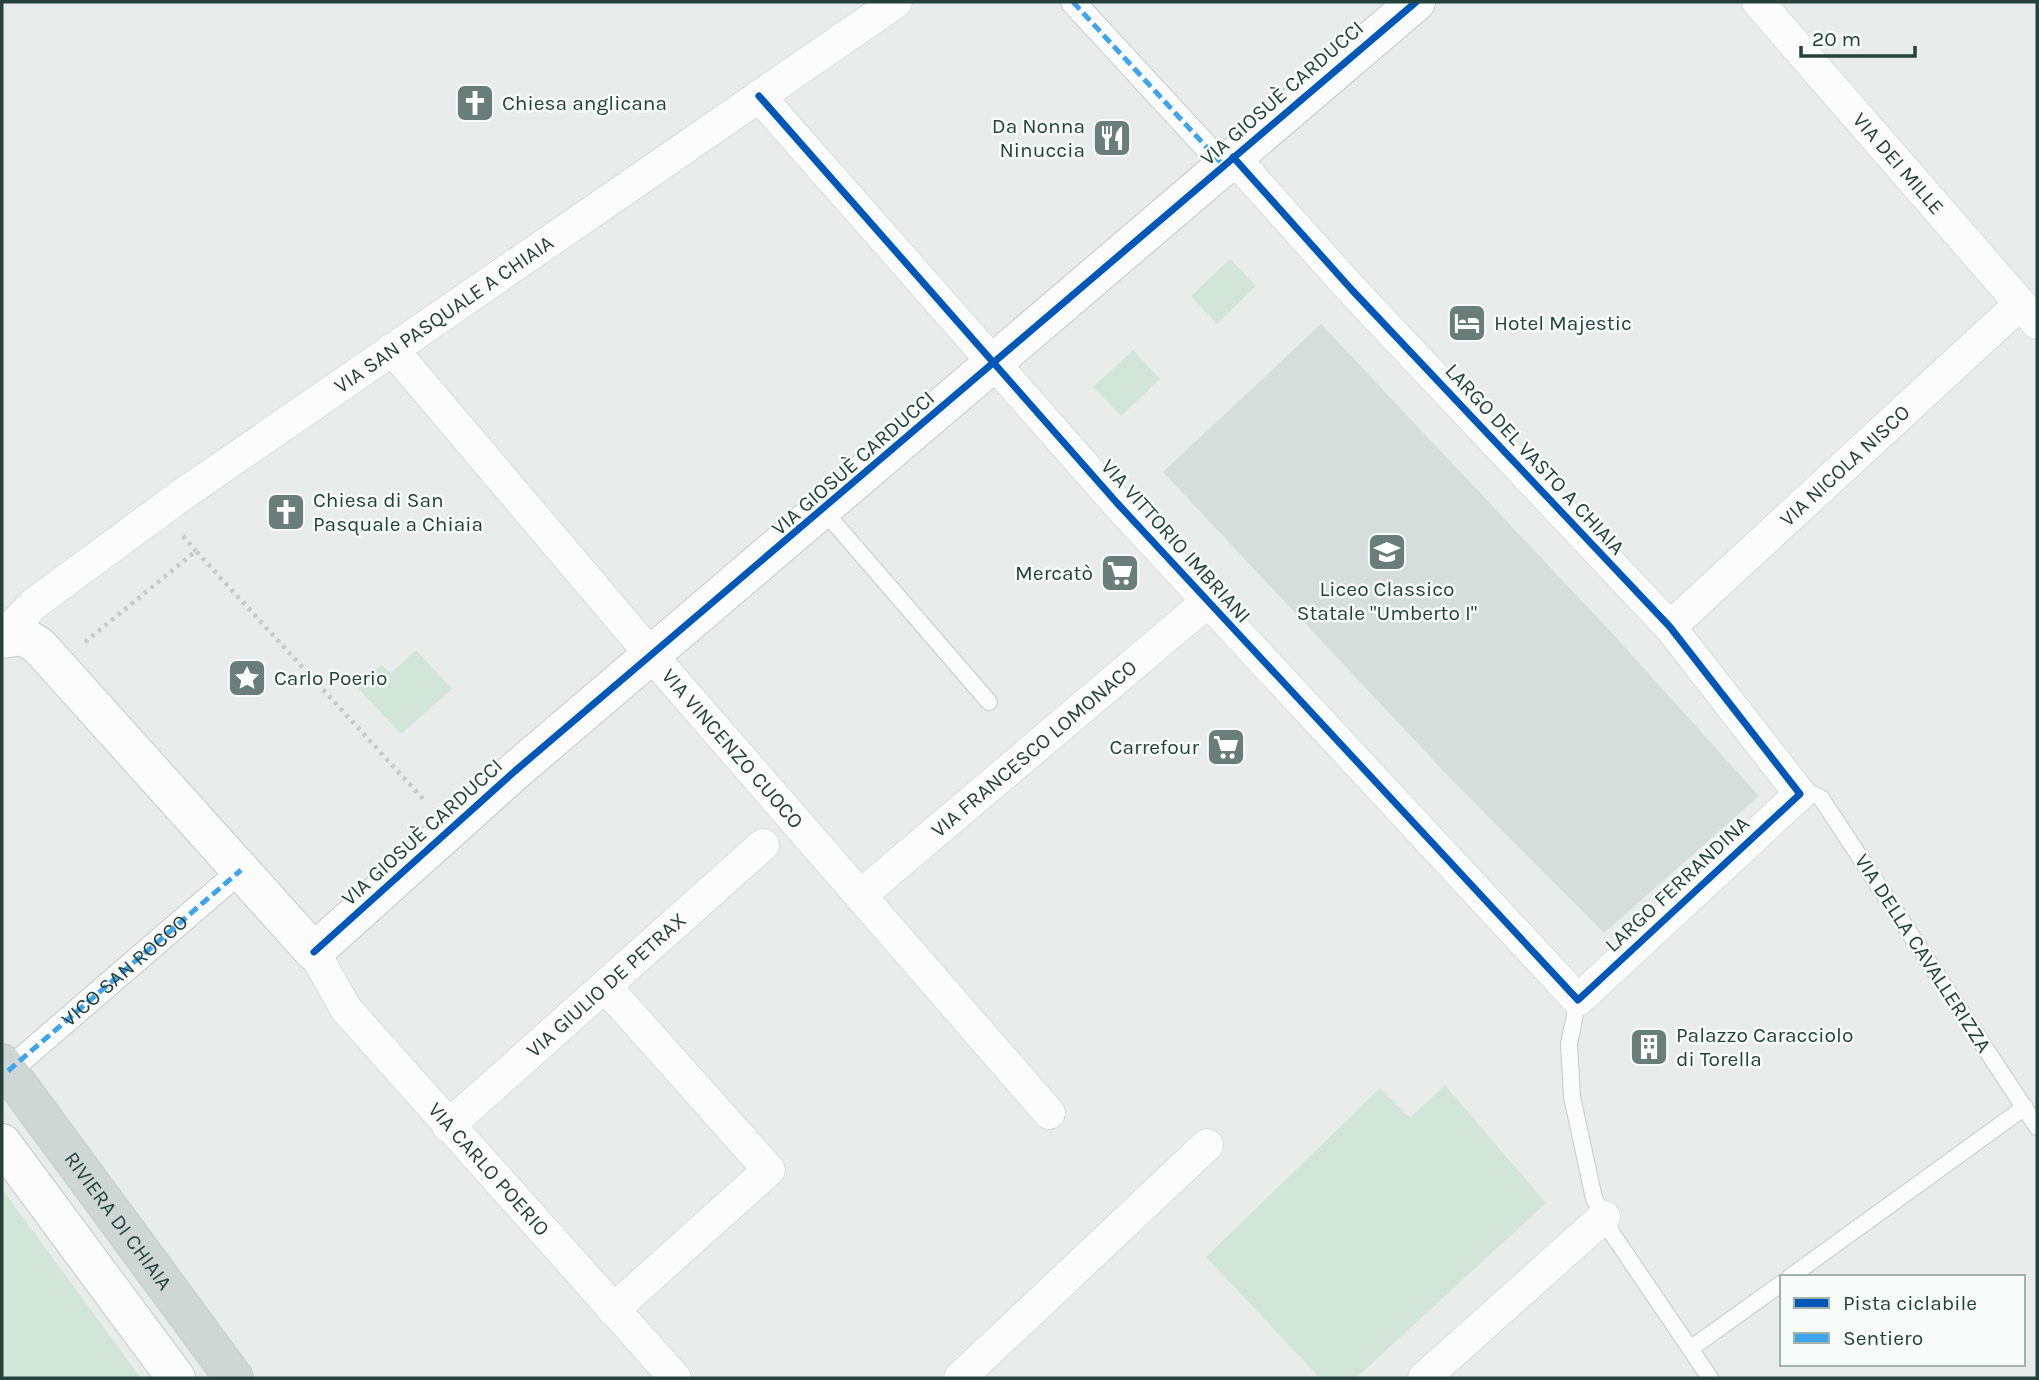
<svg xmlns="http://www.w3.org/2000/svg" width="2039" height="1380" viewBox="0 0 2039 1380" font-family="Karla,sans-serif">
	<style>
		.built { fill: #d6dedb }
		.green { fill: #d1e6d8 }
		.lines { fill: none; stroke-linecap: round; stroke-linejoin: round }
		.service-casing { stroke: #c5cac8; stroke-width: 18 }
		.pedestrian-casing { stroke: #c5cac8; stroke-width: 26 }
		.minor-casing { stroke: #c5cac8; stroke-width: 33 }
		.tertiary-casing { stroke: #c5cac8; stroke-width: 40 }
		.primary-casing { stroke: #c3ccc9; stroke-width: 40 }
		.path { stroke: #c3ccca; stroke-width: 4.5; stroke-dasharray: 3.5 5; stroke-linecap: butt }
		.service { stroke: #fcfcfc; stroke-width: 16 }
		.pedestrian { stroke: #fcfcfc; stroke-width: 24 }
		.minor { stroke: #fcfcfc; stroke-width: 32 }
		.tertiary { stroke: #fcfcfc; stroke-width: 38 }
		.primary { stroke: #cfd7d5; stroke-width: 38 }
		.quiet { stroke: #3ea4ec; stroke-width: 5; stroke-dasharray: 10 5; stroke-linecap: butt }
		.cycleway-casing { stroke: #f7fbf9; stroke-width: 11 }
		.cycleway { stroke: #0057b8; stroke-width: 7 }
		.labels { text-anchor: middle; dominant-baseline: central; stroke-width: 5; stroke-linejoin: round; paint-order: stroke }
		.street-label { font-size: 21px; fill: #24423a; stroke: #f7fbf9 }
		.poi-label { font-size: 21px; fill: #24423a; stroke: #f7fbf9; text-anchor: start }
	</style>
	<rect width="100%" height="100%" fill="#e8edeb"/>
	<path class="built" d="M1321,324L1611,632L1759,796L1604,933L1452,780L1163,472Z"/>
	<path class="green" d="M1230,259L1256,286L1217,324L1191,296Z
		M1133,350L1160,379L1121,416L1093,387Z
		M416,650L452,689L401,734L357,687L381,665L391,673Z
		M1445,1085L1546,1203L1356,1378H1320L1206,1257L1380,1088L1410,1118Z
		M2,1189L141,1378H2Z"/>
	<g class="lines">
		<g class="service-casing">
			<path id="service" d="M824,511L989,702
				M1800,794L1809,792L1821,798L2037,1127
				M1578,1000L1569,1044L1572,1097L1594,1198L1613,1235L1710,1378
				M1790,1277L2025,1107
				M1690,1349L1782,1283"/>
		</g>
		<g class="pedestrian-casing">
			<path id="pedestrian" d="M1073,2L1224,166
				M8,1071L241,870"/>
		</g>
		<g class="minor-casing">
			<g id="minor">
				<path id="s1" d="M1758,2L2037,323"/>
				<path d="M759,96L1117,503L1578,1000L1800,794L1670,627L1352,290L1233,157"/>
				<path id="s2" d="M392,349L653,657L1049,1113"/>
				<path id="s3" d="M1670,627L2020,304"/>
				<path id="s4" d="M2,637L35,603L179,497L896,2"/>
				<path id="s5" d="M860,896L1207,602"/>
				<path id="s6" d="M314,952L346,1009L675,1378"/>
				<path d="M605,986L769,1170L613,1310"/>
				<path id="s7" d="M448,1126L763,845"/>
				<path d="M960,1378L1207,1145"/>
				<path d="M1424,1378L1604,1217"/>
			</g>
		</g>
		<g class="tertiary-casing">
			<path id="tertiary" d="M2,639L23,636L39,646L314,952L515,771L1416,2
				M2,1143L176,1378"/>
		</g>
		<g class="primary-casing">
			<g id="primary">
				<path id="s8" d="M2,1063L234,1378"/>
			</g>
		</g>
		<path class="path" d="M183,536L196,551
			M85,642L196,551L425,801"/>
		<use href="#service" class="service"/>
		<use href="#pedestrian" class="pedestrian"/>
		<use href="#minor" class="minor"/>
		<use href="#tertiary" class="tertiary"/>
		<use href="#primary" class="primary"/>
		<g class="quiet">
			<path d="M1073,2L1224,166"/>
			<path id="s9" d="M8,1071L241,870"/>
		</g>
		<g class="cycleway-casing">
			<path id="cycleway" d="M759,96L1117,503L1578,1000L1800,794L1670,627L1352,290L1233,157
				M314,952L515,771L1416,2"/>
		</g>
		<use href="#cycleway" class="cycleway"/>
	</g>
	<defs>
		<g id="church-square" transform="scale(2.0125)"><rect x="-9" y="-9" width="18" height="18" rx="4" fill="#697e78" stroke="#f7fbf9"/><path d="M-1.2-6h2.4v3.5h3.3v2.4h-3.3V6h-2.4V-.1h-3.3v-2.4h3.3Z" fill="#fff"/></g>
		<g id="restaurant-square" transform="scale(2.0125)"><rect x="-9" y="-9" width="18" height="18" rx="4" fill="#697e78" stroke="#f7fbf9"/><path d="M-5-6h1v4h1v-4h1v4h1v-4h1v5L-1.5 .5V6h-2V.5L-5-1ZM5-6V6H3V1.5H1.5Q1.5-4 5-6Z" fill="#fff"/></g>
		<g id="hotel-square" transform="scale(2.0125)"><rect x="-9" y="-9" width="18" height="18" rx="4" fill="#697e78" stroke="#f7fbf9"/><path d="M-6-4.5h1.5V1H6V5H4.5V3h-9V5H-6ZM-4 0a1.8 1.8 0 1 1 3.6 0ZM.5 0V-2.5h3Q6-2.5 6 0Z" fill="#fff"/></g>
		<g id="school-square" transform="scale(2.0125)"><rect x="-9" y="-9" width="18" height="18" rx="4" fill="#697e78" stroke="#f7fbf9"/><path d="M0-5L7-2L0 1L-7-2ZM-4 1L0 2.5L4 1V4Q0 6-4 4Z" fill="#fff"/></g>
		<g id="supermarket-square" transform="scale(2.0125)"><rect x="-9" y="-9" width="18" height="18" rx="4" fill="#697e78" stroke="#f7fbf9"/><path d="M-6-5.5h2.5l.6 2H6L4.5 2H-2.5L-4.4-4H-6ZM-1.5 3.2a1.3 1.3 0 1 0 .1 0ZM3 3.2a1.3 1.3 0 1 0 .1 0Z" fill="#fff"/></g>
		<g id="sight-square" transform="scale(2.0125)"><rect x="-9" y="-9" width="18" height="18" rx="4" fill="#697e78" stroke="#f7fbf9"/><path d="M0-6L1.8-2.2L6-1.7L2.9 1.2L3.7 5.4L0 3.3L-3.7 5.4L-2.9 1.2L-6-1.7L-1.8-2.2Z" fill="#fff"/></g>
		<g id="building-square" transform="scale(2.0125)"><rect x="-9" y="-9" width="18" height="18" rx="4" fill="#697e78" stroke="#f7fbf9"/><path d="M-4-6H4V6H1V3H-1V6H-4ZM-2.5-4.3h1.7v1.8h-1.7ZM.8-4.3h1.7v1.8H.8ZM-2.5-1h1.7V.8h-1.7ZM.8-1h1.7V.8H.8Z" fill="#fff"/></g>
	</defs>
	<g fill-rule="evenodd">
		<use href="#church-square" x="475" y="103"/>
		<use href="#restaurant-square" x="1112" y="138"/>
		<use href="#hotel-square" x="1467" y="323"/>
		<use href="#church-square" x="286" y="512"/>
		<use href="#school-square" x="1387" y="552"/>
		<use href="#supermarket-square" x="1120" y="573"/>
		<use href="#sight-square" x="247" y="678"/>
		<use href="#supermarket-square" x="1226" y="747"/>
		<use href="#building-square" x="1649" y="1047"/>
	</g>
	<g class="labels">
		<g class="street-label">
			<text transform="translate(1282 93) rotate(-41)">VIA GIOSUÈ CARDUCCI</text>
			<text stroke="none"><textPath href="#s1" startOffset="214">VIA DEI MILLE</textPath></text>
			<text stroke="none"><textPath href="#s4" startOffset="548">VIA SAN PASQUALE A CHIAIA</textPath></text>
			<text transform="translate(1535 459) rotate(47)">LARGO DEL VASTO A CHIAIA</text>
			<text transform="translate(853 463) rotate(-41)">VIA GIOSUÈ CARDUCCI</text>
			<text stroke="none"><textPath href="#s3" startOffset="238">VIA NICOLA NISCO</textPath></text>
			<text transform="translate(1176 541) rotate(48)">VIA VITTORIO IMBRIANI</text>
			<text stroke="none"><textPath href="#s2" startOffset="525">VIA VINCENZO CUOCO</textPath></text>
			<text stroke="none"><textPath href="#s5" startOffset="228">VIA FRANCESCO LOMONACO</textPath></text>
			<text transform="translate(422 832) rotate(-42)">VIA GIOSUÈ CARDUCCI</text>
			<text transform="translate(1677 884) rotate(-43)">LARGO FERRANDINA</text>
			<text transform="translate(1923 953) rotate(57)">VIA DELLA CAVALLERIZZA</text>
			<text stroke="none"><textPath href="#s9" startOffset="154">VICO SAN ROCCO</textPath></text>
			<text stroke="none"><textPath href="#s7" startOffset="212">VIA GIULIO DE PETRAX</textPath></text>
			<text stroke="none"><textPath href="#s6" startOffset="280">VIA CARLO POERIO</textPath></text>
			<text stroke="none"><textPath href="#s8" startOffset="196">RIVIERA DI CHIAIA</textPath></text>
		</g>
		<g class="poi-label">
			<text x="502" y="103">Chiesa anglicana</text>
			<text x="1085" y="126" text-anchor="end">Da Nonna<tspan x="1085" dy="24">Ninuccia</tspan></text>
			<text x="1494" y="323">Hotel Majestic</text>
			<text x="313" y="500">Chiesa di San<tspan x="313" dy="24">Pasquale a Chiaia</tspan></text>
			<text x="1093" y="573" text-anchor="end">Mercatò</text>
			<text x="1387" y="589" text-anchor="middle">Liceo Classico<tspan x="1387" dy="24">Statale "Umberto I"</tspan></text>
			<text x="274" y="678">Carlo Poerio</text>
			<text x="1199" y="747" text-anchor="end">Carrefour</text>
			<text x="1676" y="1035">Palazzo Caracciolo<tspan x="1676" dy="24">di Torella</tspan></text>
		</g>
	</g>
	<rect width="2039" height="1380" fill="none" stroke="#24423a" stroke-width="7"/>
	<rect x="1780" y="1275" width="245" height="91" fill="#f7fbf9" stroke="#a3b1ad" stroke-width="2"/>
	<rect x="1794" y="1298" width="35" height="10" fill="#0057b8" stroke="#a3b1ad" stroke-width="2"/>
	<text x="1843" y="1310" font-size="21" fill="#24423a">Pista ciclabile</text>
	<rect x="1794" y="1333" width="35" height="10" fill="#3ea4ec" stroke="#a3b1ad" stroke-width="2"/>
	<text x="1843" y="1345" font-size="21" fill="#24423a">Sentiero</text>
	<path d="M1801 46v10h114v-10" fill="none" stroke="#24423a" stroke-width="3.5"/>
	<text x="1812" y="46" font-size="21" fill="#24423a" stroke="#f7fbf9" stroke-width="5" paint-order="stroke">20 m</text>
</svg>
